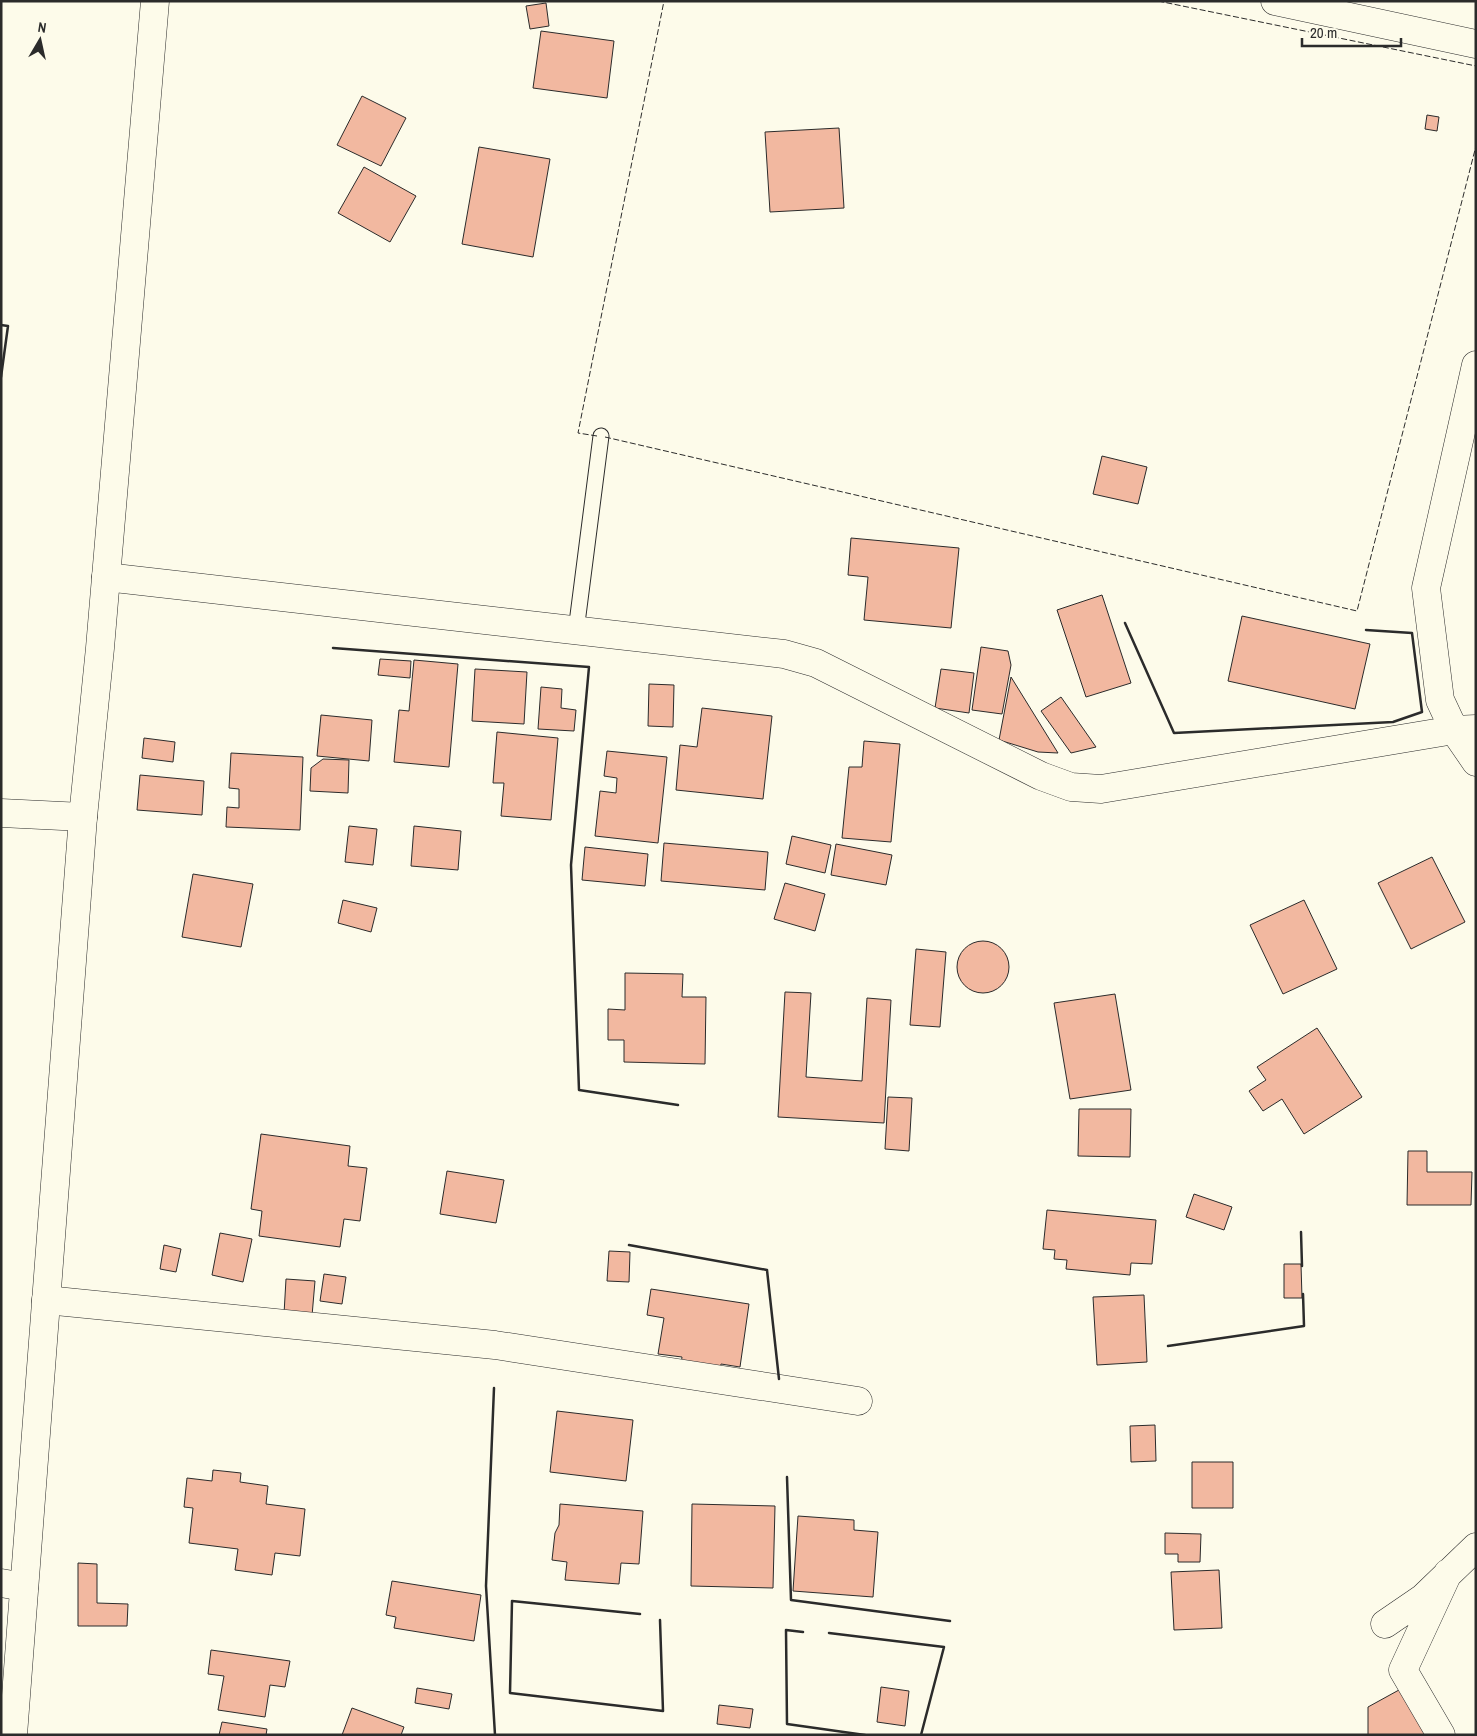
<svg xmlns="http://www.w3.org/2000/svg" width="1477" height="1736" viewBox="0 0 1477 1736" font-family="'Archivo Narrow',sans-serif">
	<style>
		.building { fill: #f2b8a0; stroke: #2b2b2b }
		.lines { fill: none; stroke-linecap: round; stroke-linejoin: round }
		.service-casing { stroke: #2b2b2b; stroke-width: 17 }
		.minor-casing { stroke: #2b2b2b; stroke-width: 29 }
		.primary-casing { stroke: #2b2b2b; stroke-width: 29 }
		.service { stroke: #fdfbea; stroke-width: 15 }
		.minor { stroke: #fdfbea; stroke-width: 28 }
		.primary { stroke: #fdfbea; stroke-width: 28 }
		.fence { stroke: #2b2b2b; stroke-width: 1; stroke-dasharray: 6 2.5; stroke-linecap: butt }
		.wall { stroke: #2b2b2b; stroke-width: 2.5 }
	</style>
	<rect width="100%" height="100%" fill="#fdfbea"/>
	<path class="building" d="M546,3L549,26L530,29L526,6Z
		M541,31L614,41L607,98L533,88Z
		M362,96L406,118L381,166L337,145Z
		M1427,115L1439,117L1437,131L1425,129Z
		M839,128L844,208L770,212L765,132Z
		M479,147L550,159L533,257L462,244Z
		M364,167L416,196L390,242L338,213Z
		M1102,456L1147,467L1138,504L1093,494Z
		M851,538L959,548L951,628L864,620L868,577L848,575Z
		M1102,595L1131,683L1086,697L1057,610Z
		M1242,616L1370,644L1355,709L1228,681Z
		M981,647L1008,651L1011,665L1002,714L972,710Z
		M380,659L411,661L410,678L378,675Z
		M414,660L458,664L449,767L394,762L399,710L409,711Z
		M475,669L527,672L524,724L472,721Z
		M941,669L974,673L969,713L935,708Z
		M1011,677L1058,753L1038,752L999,740Z
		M649,684L674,685L673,727L648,726Z
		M541,687L562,689L561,708L576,710L574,731L538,729Z
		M1061,697L1096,747L1071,753L1041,711Z
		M702,708L772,716L763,799L676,790L680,745L697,747Z
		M321,715L372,720L369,761L317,756Z
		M497,732L558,738L551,820L501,816L504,783H493Z
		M144,738L175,742L173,762L142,758Z
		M864,741L900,744L891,842L842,838L849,767H862Z
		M607,751L667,757L658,843L595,836L600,791L616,793L617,778L604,776Z
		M231,753L303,757L300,830L226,827L227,807L239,808V789L229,788Z
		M323,759L349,760L348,793L310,791L311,768Z
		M140,775L204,781L202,815L137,810Z
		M349,826L377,829L373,865L345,862Z
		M414,826L461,831L458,870L411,866Z
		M792,836L831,845L825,873L786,864Z
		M664,843L768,852L765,890L661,881Z
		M836,844L892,855L886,885L831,875Z
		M585,847L648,854L645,886L582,880Z
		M1432,857L1465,922L1411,949L1378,883Z
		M193,874L253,884L241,947L182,937Z
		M785,883L825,894L815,931L774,919Z
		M343,900L377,908L371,932L338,923Z
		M1304,900L1337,969L1283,994L1250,925Z
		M957 967a26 26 0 1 1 52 0a26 26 0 1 1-52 0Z
		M916,949L946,952L940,1027L910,1025Z
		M625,973L683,974L682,997H706L705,1064L624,1062V1040H608V1009L625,1010Z
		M785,992L811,993L806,1077L862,1081L867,998L891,1000L884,1123L778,1117Z
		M1115,994L1131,1090L1070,1099L1054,1003Z
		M1317,1028L1362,1097L1304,1134L1282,1099L1263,1111L1249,1091L1266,1080L1257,1067Z
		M888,1097L912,1098L909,1151L885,1149Z
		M1079,1109H1131L1130,1157L1078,1156Z
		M261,1134L350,1146L348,1166L367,1168L360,1221L344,1219L340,1247L259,1236L262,1211L251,1209Z
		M1408,1151H1427V1172H1472L1471,1205H1407Z
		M447,1171L504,1180L496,1223L440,1214Z
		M1194,1194L1232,1207L1224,1230L1186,1217Z
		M1047,1210L1156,1220L1152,1264L1131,1263L1130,1275L1066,1269L1067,1260L1054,1259L1055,1250L1043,1249Z
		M220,1233L252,1239L243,1282L212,1275Z
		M164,1245L181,1249L176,1272L160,1269Z
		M609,1251L630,1252L629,1282L607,1281Z
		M1284,1264H1301L1302,1298H1284Z
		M324,1274L346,1277L342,1304L320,1301Z
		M286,1279L315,1281L312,1316L284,1314Z
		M651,1289L749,1304L740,1367L721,1364L718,1378L680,1372L682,1357L658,1354L664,1318L647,1315Z
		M1144,1295L1147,1362L1097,1365L1093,1297Z
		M557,1411L633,1420L626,1481L550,1472Z
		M1155,1425L1156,1461L1131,1462L1130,1426Z
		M1192,1462H1233V1508H1192Z
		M213,1470L241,1473L240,1482L268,1486L266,1504L305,1509L300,1556L275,1553L272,1575L235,1570L238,1549L189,1543L193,1508L184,1507L187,1478L212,1481Z
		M560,1504L643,1511L639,1564L621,1563L619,1584L565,1580L567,1562L552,1560L555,1533L559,1525Z
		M692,1504L775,1506L773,1588L691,1586Z
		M798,1516L854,1520V1530L878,1532L873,1597L793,1591Z
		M1165,1533L1201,1534L1200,1562H1178V1554H1165Z
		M78,1563L97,1564V1603L128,1604L127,1626H78Z
		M1219,1570L1222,1628L1174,1630L1171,1572Z
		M392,1581L481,1595L474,1641L394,1628L396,1617L386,1615Z
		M211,1650L290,1661L285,1687L270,1685L265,1717L218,1710L224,1676L208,1674Z
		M1408,1685L1435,1735H1368V1707Z
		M881,1687L909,1691L905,1726L877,1722Z
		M417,1688L452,1694L449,1709L415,1703Z
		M719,1705L753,1709L750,1728L717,1724Z
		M352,1708L404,1727L401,1735H342Z
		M222,1722L267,1729L266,1735H219Z"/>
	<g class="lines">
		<g class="service-casing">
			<path id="service" d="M576,631L601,436"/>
		</g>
		<g class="minor-casing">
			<path id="minor" d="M1275,1L1476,44
				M1476,365L1426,588L1440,700L1454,730L1476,762
				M106,577L784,654L816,663L1041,776L1071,787L1101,789L1454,730L1476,729
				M1,813L83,817
				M46,1300L495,1345L858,1401
				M1,1583L24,1587
				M1385,1624L1423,1598L1476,1547
				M1441,1735L1403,1670L1448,1573"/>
		</g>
		<g class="primary-casing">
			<path id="primary" d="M13,1735L83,817L100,648L155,1"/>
		</g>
		<use href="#service" class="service"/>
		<use href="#minor" class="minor"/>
		<use href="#primary" class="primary"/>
		<path class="fence" d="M1158,1L1476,66
			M597,436L578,433L664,1
			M605,437L1357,611L1476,146"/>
		<path class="wall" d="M1,325L8,326L1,377
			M1125,623L1174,733L1393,722L1422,712L1412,633L1366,630
			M333,648L589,667L571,865L579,1090L678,1105
			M1301,1232L1302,1266
			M629,1245L767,1270L779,1379
			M1168,1346L1304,1326L1303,1294
			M494,1388L486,1586L495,1735
			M787,1477L791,1600L950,1621
			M640,1614L512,1601L510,1693L663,1711L660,1620
			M803,1632L786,1630L787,1724L865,1735
			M829,1633L944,1647L921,1735"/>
	</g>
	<rect width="1477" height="1736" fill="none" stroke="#2b2b2b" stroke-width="5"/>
	<g transform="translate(40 40) rotate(9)" stroke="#fdfbea" stroke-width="4" paint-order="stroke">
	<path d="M0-4L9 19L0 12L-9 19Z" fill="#2b2b2b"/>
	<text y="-8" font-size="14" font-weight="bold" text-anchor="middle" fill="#2b2b2b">N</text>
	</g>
	<path d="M1302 38v8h99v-8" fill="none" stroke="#2b2b2b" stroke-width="2.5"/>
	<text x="1310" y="38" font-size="15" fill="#2b2b2b" stroke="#fdfbea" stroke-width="4" paint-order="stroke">20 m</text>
</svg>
